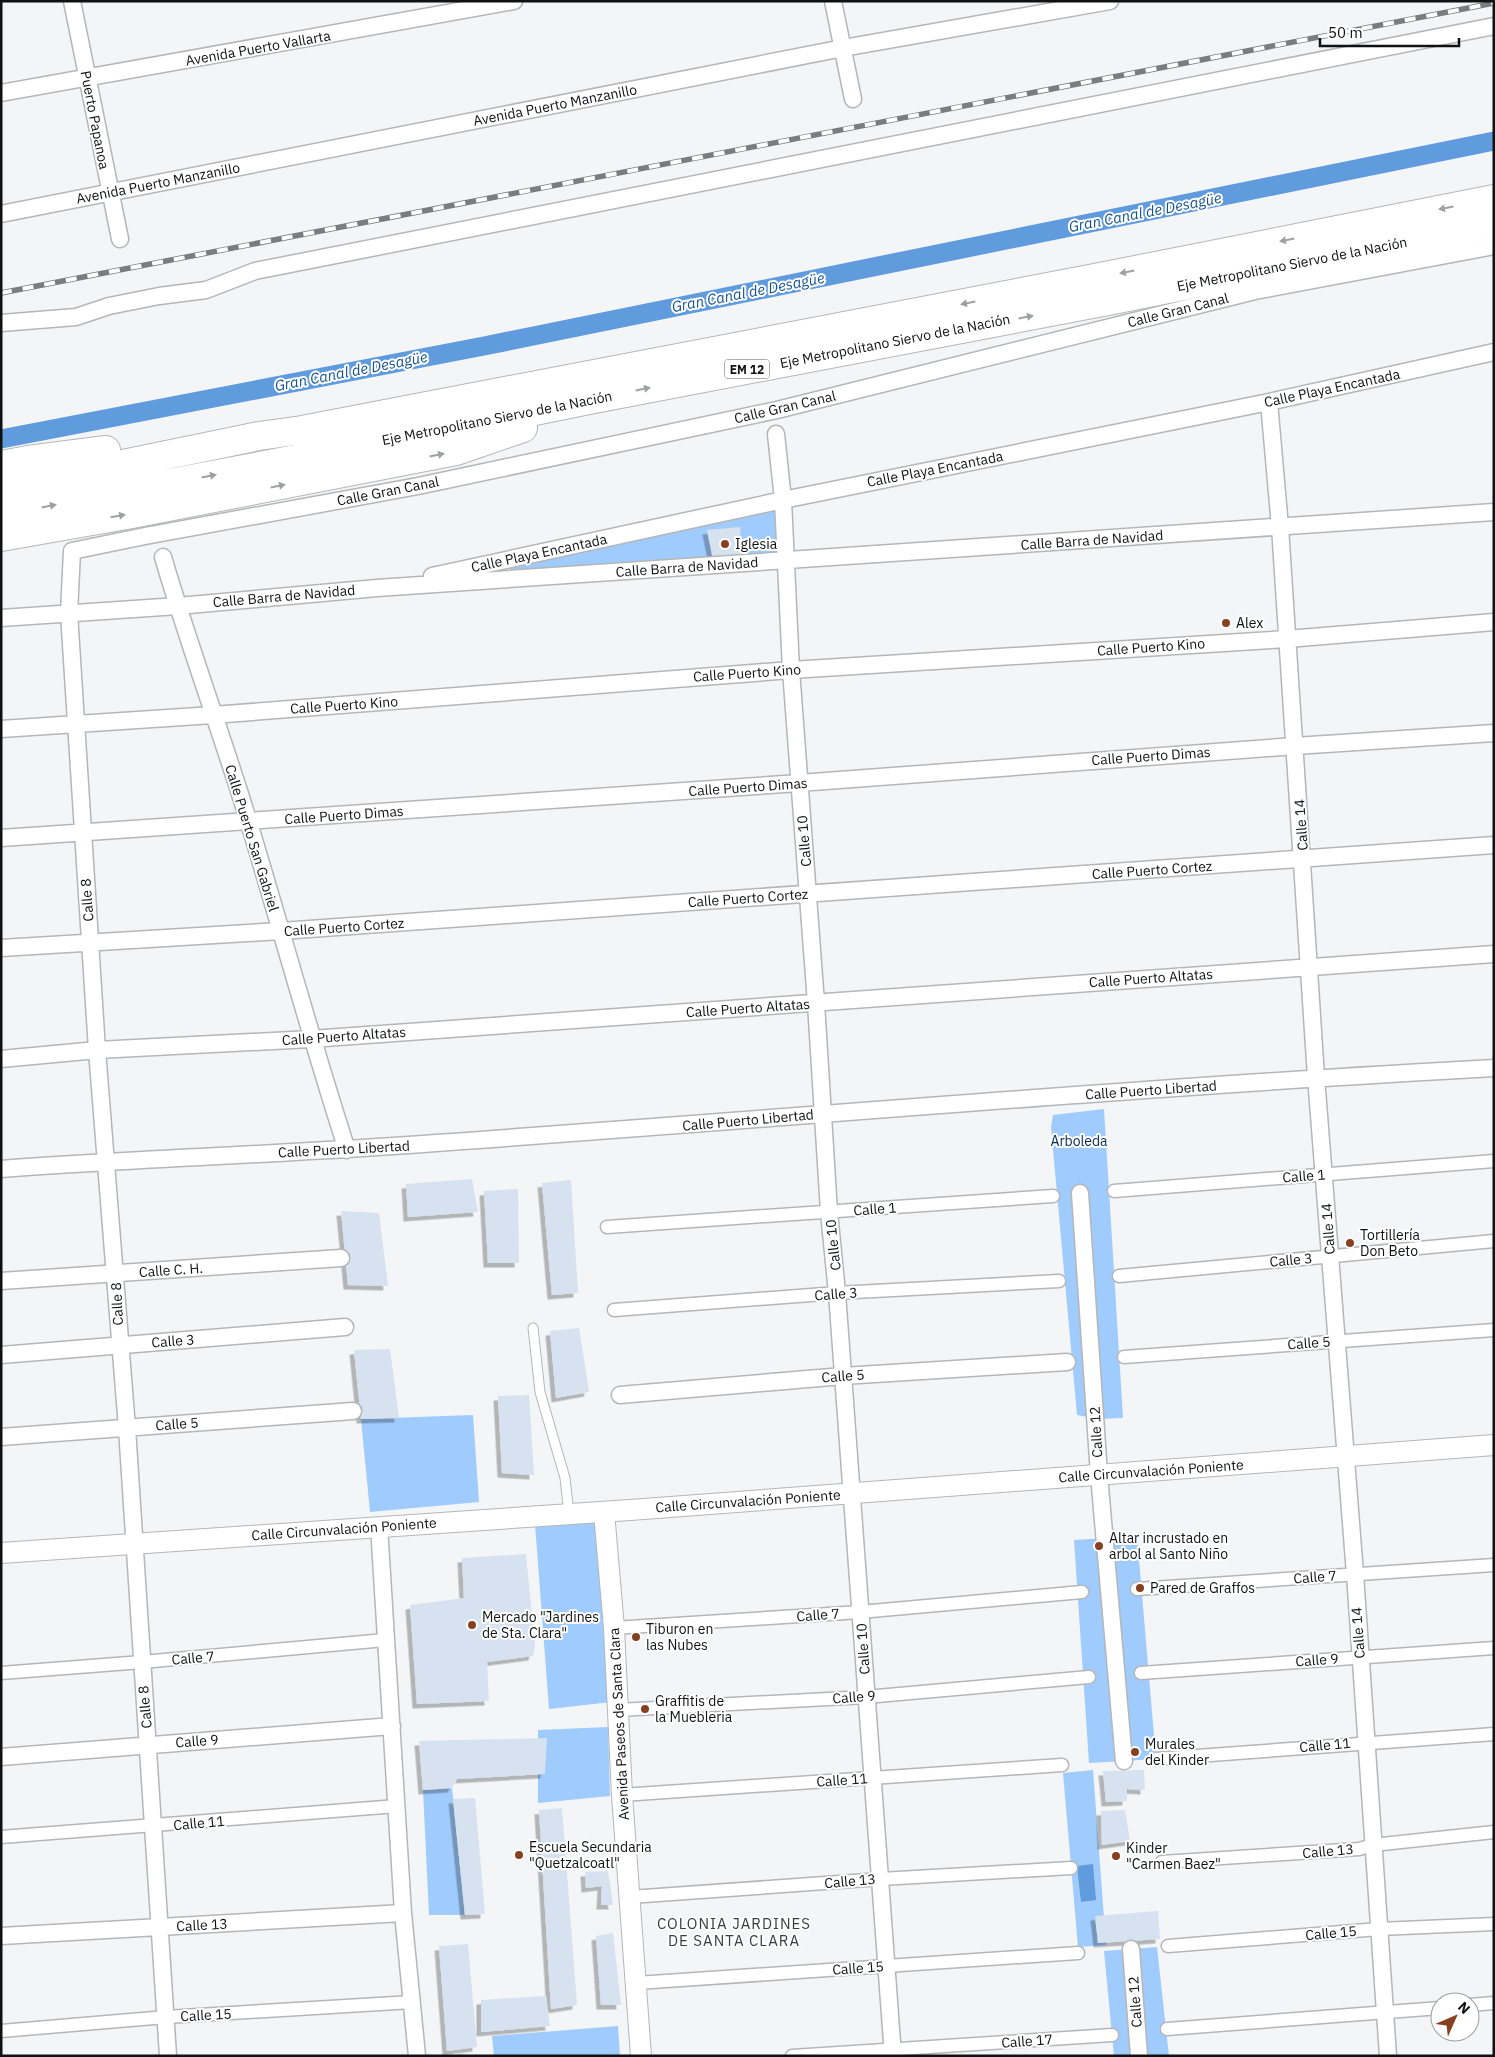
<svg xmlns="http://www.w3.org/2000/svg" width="1495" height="2057" viewBox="0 0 1495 2057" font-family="'IBM Plex Sans',sans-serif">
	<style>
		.green { fill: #a0cbfd }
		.water { fill: #5f9bdd }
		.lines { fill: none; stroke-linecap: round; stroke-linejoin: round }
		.canal { stroke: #5f9bdd; stroke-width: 19 }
		.building { fill: #d6e2f0; filter: url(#shadow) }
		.service-casing { stroke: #b4b6b8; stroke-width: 11 }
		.pedestrian-casing { stroke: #b4b6b8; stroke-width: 15 }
		.minor-casing { stroke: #b4b6b8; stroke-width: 19 }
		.tertiary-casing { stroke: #b4b6b8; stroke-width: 22 }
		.motorway-casing { stroke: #b4b6b8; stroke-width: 30 }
		.service { stroke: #fff; stroke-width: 9 }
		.pedestrian { stroke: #fff; stroke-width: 12 }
		.minor { stroke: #fff; stroke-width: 16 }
		.tertiary { stroke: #fff; stroke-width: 20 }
		.motorway { stroke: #fff; stroke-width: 28 }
		.rail-casing { stroke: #7a7c7d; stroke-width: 5.5 }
		.rail { stroke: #fff; stroke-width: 4; stroke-dasharray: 11; stroke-linecap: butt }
		.oneway { fill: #9fa0a0 }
		.poi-dot { fill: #883f21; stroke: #fff; stroke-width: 2 }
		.labels { text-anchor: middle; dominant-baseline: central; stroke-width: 4; stroke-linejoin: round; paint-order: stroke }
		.shield { fill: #fff; stroke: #585859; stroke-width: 1 }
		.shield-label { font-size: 12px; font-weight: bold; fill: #101112 }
		.street-label { font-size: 14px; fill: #101112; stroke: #fff }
		.poi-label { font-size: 14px; fill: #101112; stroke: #fff; text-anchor: start }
		.park-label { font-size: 14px; fill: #002c56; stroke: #fff }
		.water-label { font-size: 15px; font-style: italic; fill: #145390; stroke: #fff }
		.neighbourhood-label { font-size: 15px; letter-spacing: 1px; fill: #3a3c3e; stroke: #fff }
	</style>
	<defs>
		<filter id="shadow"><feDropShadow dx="-4.5" dy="4.5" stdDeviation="0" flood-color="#0004"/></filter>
	</defs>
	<rect width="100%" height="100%" fill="#f3f5f7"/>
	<path class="green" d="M780,505L782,556L511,576L509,565Z
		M1104,1109L1123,1418L1099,1419L1077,1415L1051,1127L1053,1115Z
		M473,1415L479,1502L370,1512L361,1419Z
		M609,1518L621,1701L549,1709L535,1524Z
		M1137,1536L1156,1759L1089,1763L1074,1540Z
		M608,1727L610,1796L538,1803V1730Z
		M1093,1770L1106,1945L1078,1947L1063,1773Z
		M452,1788L465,1915H429L423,1790Z
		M1157,1947L1169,2056H1114L1104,1951Z
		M618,2026L620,2056H494L492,2036Z"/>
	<path class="water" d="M1093,1864L1096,1900L1081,1902L1077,1866Z"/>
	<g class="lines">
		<path class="canal" d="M1,439L484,346L1494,141"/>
	</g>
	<path class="building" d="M740,527L742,557L713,560L707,530Z
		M472,1179L478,1212L408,1217L406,1184Z
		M571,1180L578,1293L552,1295L542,1183Z
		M518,1189L519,1263H488L484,1191Z
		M341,1211L379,1213L388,1286L348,1285Z
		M579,1328L589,1392L556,1398L550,1331Z
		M390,1349L399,1418L361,1419L354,1350Z
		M529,1395L534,1475L502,1473L498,1396Z
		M526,1554L535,1646L533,1656L487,1662L489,1701L417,1704L410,1605L464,1598L462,1558Z
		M547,1738L545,1774L457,1779L452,1788L423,1790L419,1741Z
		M1144,1770L1145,1790L1127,1789V1801L1106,1802L1103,1771Z
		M475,1798L485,1914L465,1915L453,1799Z
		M562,1808L577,2005L551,2009L539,1810Z
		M1125,1810L1130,1841L1102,1845L1101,1811Z
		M608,1871L613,1905H601L602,1886L586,1888L585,1872Z
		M1158,1911L1160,1939L1098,1943L1095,1916Z
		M613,1933L621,2005H601L596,1936Z
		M468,1944L477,2047L447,2051L439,1946Z
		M546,1996L550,2026L481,2032V2000Z
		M454,2053H463L464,2056H454Z"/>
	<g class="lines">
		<g class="service-casing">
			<path id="service" d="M533,1328L540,1392L565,1478L569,1514"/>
		</g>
		<g class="pedestrian-casing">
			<path id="pedestrian" d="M1114,1191L1494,1161
				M607,1227L1053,1196
				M1119,1276L1494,1241
				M614,1310L837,1293L1059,1281
				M1124,1357L1494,1330
				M1137,1589L1494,1565
				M614,1628L860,1612L1082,1592
				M1,1673L142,1662L385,1640
				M1141,1673L1494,1648
				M618,1710L866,1697L1089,1677
				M1156,1759L1494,1734
				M622,1795L1062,1765
				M1,1837L397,1806
				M1162,1862L1359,1849L1373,1845L1494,1832
				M630,1897L881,1879L1071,1868
				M1168,1946L1379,1929L1494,1924
				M637,1983L1078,1953
				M1470,2005L1494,2003
				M1167,2029L1440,2008
				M1,2031L166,2017L412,2002
				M792,2056L1112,2035"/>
		</g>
		<g class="minor-casing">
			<path id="minor" d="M72,1L120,239
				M833,1L853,99
				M1,93L514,1
				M1,214L843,48L1110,1
				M1,323L76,317L109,306L159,296L206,290L255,271L1494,26
				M1269,402L1280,527L1316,1077L1355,1574L1388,2056
				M776,434L783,500L791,670L816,1003L829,1212L837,1293L893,2056
				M163,557C189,646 222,734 249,823C282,932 312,1042 347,1150
				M432,576L783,500L1269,402L1494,352
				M1,618L178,606L377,588L1494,512
				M1,729L213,715L791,670L1287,639L1494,622
				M1,838L799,783L1295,746L1494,733
				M1,948L281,931L1494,845
				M1,1059L97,1050L311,1039L1494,954
				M1,1169C146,1158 292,1154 436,1143C789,1118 1141,1087 1494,1068
				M1080,1193L1099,1475L1124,1761
				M1,1281L341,1258
				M1,1355L345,1327
				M620,1395L843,1376L1067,1362
				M1,1437L353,1411
				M379,1526L403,1913L417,2056
				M1,1757L392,1726
				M1,1936L403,1913
				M1131,1949L1139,2056
				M168,2056L127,1428L97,1050L69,613L72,551L145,536L418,486L777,410L1255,291L1494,246"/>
		</g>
		<g class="tertiary-casing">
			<path id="tertiary" d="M604,1512L614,1628L622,1795L641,2056
				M1,1553L630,1510L1494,1445"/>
		</g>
		<g class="motorway-casing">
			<path id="motorway" d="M1,465L28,460L106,450
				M1,489L259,436L302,430L1100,277L1494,199
				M1,515L307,457L594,399L1108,301L1494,224
				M1,537L132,514L456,451L523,428"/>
		</g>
		<use href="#service" class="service"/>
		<use href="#pedestrian" class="pedestrian"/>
		<use href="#minor" class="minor"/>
		<use href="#tertiary" class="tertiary"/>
		<use href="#motorway" class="motorway"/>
		<g class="rail-casing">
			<path id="rail" d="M1,293L1494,3"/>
		</g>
		<use href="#rail" class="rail"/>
	</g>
	<defs><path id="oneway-solid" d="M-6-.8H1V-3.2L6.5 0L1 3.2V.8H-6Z" transform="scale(1.25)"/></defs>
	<g class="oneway">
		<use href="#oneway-solid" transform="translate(1446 208) rotate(169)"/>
		<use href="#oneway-solid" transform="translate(1287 240) rotate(169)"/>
		<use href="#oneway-solid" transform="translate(1127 272) rotate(169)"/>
		<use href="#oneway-solid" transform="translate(968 303) rotate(169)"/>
		<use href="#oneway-solid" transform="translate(1026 317) rotate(-11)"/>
		<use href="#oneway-solid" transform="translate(643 389) rotate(-11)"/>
		<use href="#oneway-solid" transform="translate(437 455) rotate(-11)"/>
		<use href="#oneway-solid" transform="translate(209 476) rotate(-11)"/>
		<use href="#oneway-solid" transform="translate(278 486) rotate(-11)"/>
		<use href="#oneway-solid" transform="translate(49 506) rotate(-11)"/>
		<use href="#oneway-solid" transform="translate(118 516) rotate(-10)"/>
	</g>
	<g class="poi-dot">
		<circle cx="725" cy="544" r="5"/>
		<circle cx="1226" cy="623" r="5"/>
		<circle cx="1350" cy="1243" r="5"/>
		<circle cx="1099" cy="1546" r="5"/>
		<circle cx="1140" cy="1588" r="5"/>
		<circle cx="472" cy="1625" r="5"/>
		<circle cx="636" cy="1637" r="5"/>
		<circle cx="645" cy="1709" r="5"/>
		<circle cx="1135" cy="1752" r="5"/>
		<circle cx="519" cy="1855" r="5"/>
		<circle cx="1116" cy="1856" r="5"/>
	</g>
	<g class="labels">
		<rect class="shield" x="724.5" y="359.5" width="45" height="19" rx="4"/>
		<g class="shield-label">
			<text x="747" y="369">EM 12</text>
		</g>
		<g class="street-label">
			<text transform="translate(258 48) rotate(-10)">Avenida Puerto Vallarta</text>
			<text transform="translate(555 105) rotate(-11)">Avenida Puerto Manzanillo</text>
			<text transform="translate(95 120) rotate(79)">Puerto Papanoa</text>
			<text transform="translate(158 183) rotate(-11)">Avenida Puerto Manzanillo</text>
			<text transform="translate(1292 264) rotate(-11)">Eje Metropolitano Siervo de la Nación</text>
			<text transform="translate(1178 310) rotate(-14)">Calle Gran Canal</text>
			<text transform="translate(895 341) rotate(-11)">Eje Metropolitano Siervo de la Nación</text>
			<text transform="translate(1332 388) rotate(-12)">Calle Playa Encantada</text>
			<text transform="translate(785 407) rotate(-13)">Calle Gran Canal</text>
			<text transform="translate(497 418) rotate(-11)">Eje Metropolitano Siervo de la Nación</text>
			<text transform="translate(935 469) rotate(-11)">Calle Playa Encantada</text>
			<text transform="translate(388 491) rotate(-11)">Calle Gran Canal</text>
			<text transform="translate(1092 540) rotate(-4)">Calle Barra de Navidad</text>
			<text transform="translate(539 553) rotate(-12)">Calle Playa Encantada</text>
			<text transform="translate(687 567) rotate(-4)">Calle Barra de Navidad</text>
			<text transform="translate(284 596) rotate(-5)">Calle Barra de Navidad</text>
			<text transform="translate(1151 647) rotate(-4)">Calle Puerto Kino</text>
			<text transform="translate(747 673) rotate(-4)">Calle Puerto Kino</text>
			<text transform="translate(344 705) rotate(-4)">Calle Puerto Kino</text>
			<text transform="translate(1151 756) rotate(-4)">Calle Puerto Dimas</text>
			<text transform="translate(748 787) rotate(-4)">Calle Puerto Dimas</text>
			<text transform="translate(344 815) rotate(-4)">Calle Puerto Dimas</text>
			<text transform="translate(1301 825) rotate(-94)">Calle 14</text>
			<text transform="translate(252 838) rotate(73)">Calle Puerto San Gabriel</text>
			<text transform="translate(804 841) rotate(-95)">Calle 10</text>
			<text transform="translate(1152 870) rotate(-4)">Calle Puerto Cortez</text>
			<text transform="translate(748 898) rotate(-4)">Calle Puerto Cortez</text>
			<text transform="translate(87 900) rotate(-94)">Calle 8</text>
			<text transform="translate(344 927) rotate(-4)">Calle Puerto Cortez</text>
			<text transform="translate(1151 978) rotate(-4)">Calle Puerto Altatas</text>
			<text transform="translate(748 1008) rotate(-4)">Calle Puerto Altatas</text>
			<text transform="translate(344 1036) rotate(-4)">Calle Puerto Altatas</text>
			<text transform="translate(1151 1090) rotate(-4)">Calle Puerto Libertad</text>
			<text transform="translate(748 1120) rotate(-5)">Calle Puerto Libertad</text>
			<text transform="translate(344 1149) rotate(-3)">Calle Puerto Libertad</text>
			<text transform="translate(1304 1176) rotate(-4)">Calle 1</text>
			<text transform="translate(875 1209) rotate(-4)">Calle 1</text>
			<text transform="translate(1328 1229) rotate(-94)">Calle 14</text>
			<text transform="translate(833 1245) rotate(-96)">Calle 10</text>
			<text transform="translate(1291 1260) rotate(-5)">Calle 3</text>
			<text transform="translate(171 1270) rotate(-4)">Calle C. H.</text>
			<text transform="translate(836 1294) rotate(-4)">Calle 3</text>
			<text transform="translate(117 1304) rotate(-93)">Calle 8</text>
			<text transform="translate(173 1341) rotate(-4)">Calle 3</text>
			<text transform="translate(1309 1343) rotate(-4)">Calle 5</text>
			<text transform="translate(843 1376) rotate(-4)">Calle 5</text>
			<text transform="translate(177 1424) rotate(-4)">Calle 5</text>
			<text transform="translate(1096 1432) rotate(-93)">Calle 12</text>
			<text transform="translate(1151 1471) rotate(-4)">Calle Circunvalación Poniente</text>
			<text transform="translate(748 1501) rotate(-4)">Calle Circunvalación Poniente</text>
			<text transform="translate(344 1529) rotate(-4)">Calle Circunvalación Poniente</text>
			<text transform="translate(1315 1577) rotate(-4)">Calle 7</text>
			<text transform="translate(818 1615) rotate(-4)">Calle 7</text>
			<text transform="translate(1358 1633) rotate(-94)">Calle 14</text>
			<text transform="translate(863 1649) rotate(-94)">Calle 10</text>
			<text transform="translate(193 1658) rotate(-5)">Calle 7</text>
			<text transform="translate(1317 1660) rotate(-4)">Calle 9</text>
			<text transform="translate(854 1697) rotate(-4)">Calle 9</text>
			<text transform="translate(145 1707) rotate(-95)">Calle 8</text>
			<text transform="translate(619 1724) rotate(-93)">Avenida Paseos de Santa Clara</text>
			<text transform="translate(197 1741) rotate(-4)">Calle 9</text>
			<text transform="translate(1325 1745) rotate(-5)">Calle 11</text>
			<text transform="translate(842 1780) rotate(-4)">Calle 11</text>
			<text transform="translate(199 1823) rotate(-5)">Calle 11</text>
			<text transform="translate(1328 1851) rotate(-5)">Calle 13</text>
			<text transform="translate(850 1881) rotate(-5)">Calle 13</text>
			<text transform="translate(202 1925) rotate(-3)">Calle 13</text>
			<text transform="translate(1331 1933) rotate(-5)">Calle 15</text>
			<text transform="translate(858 1968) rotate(-4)">Calle 15</text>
			<text transform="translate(1135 2002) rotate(-94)">Calle 12</text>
			<text transform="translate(206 2015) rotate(-3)">Calle 15</text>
			<text transform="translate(1027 2041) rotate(-4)">Calle 17</text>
		</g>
		<g class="poi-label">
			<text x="735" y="544">Iglesia</text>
			<text x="1236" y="623">Alex</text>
			<text x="1360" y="1235">Tortillería<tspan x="1360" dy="16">Don Beto</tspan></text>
			<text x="1109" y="1538">Altar incrustado en<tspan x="1109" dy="16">arbol al Santo Niño</tspan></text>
			<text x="1150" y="1588">Pared de Graffos</text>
			<text x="482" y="1617">Mercado "Jardines<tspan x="482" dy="16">de Sta. Clara"</tspan></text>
			<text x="646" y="1629">Tiburon en<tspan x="646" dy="16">las Nubes</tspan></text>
			<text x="655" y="1701">Graffitis de<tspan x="655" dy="16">la Muebleria</tspan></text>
			<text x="1145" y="1744">Murales<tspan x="1145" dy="16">del Kinder</tspan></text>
			<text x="529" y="1847">Escuela Secundaria<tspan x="529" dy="16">"Quetzalcoatl"</tspan></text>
			<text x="1126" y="1848">Kinder<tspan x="1126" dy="16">"Carmen Baez"</tspan></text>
		</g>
		<g class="park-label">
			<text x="1079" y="1141">Arboleda</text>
		</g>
		<g class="water-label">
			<text transform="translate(1145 212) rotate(-11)">Gran Canal de Desagüe</text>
			<text transform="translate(748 292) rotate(-11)">Gran Canal de Desagüe</text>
			<text transform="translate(351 371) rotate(-11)">Gran Canal de Desagüe</text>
		</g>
		<g class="neighbourhood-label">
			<text x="734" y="1923">COLONIA JARDINES<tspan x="734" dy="17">DE SANTA CLARA</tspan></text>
		</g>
	</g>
	<rect width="1495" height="2057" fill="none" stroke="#101112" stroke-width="5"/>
	<g transform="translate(1455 2017) rotate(45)"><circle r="24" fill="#ffffff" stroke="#9fa0a0"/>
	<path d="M0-4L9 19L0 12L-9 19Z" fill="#883f21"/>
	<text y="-8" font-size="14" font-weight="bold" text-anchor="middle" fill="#101112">N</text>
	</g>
	<path d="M1320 38v8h139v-8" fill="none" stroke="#101112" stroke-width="2.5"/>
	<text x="1328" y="38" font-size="15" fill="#101112" stroke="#ffffff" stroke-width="4" paint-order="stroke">50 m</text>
</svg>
